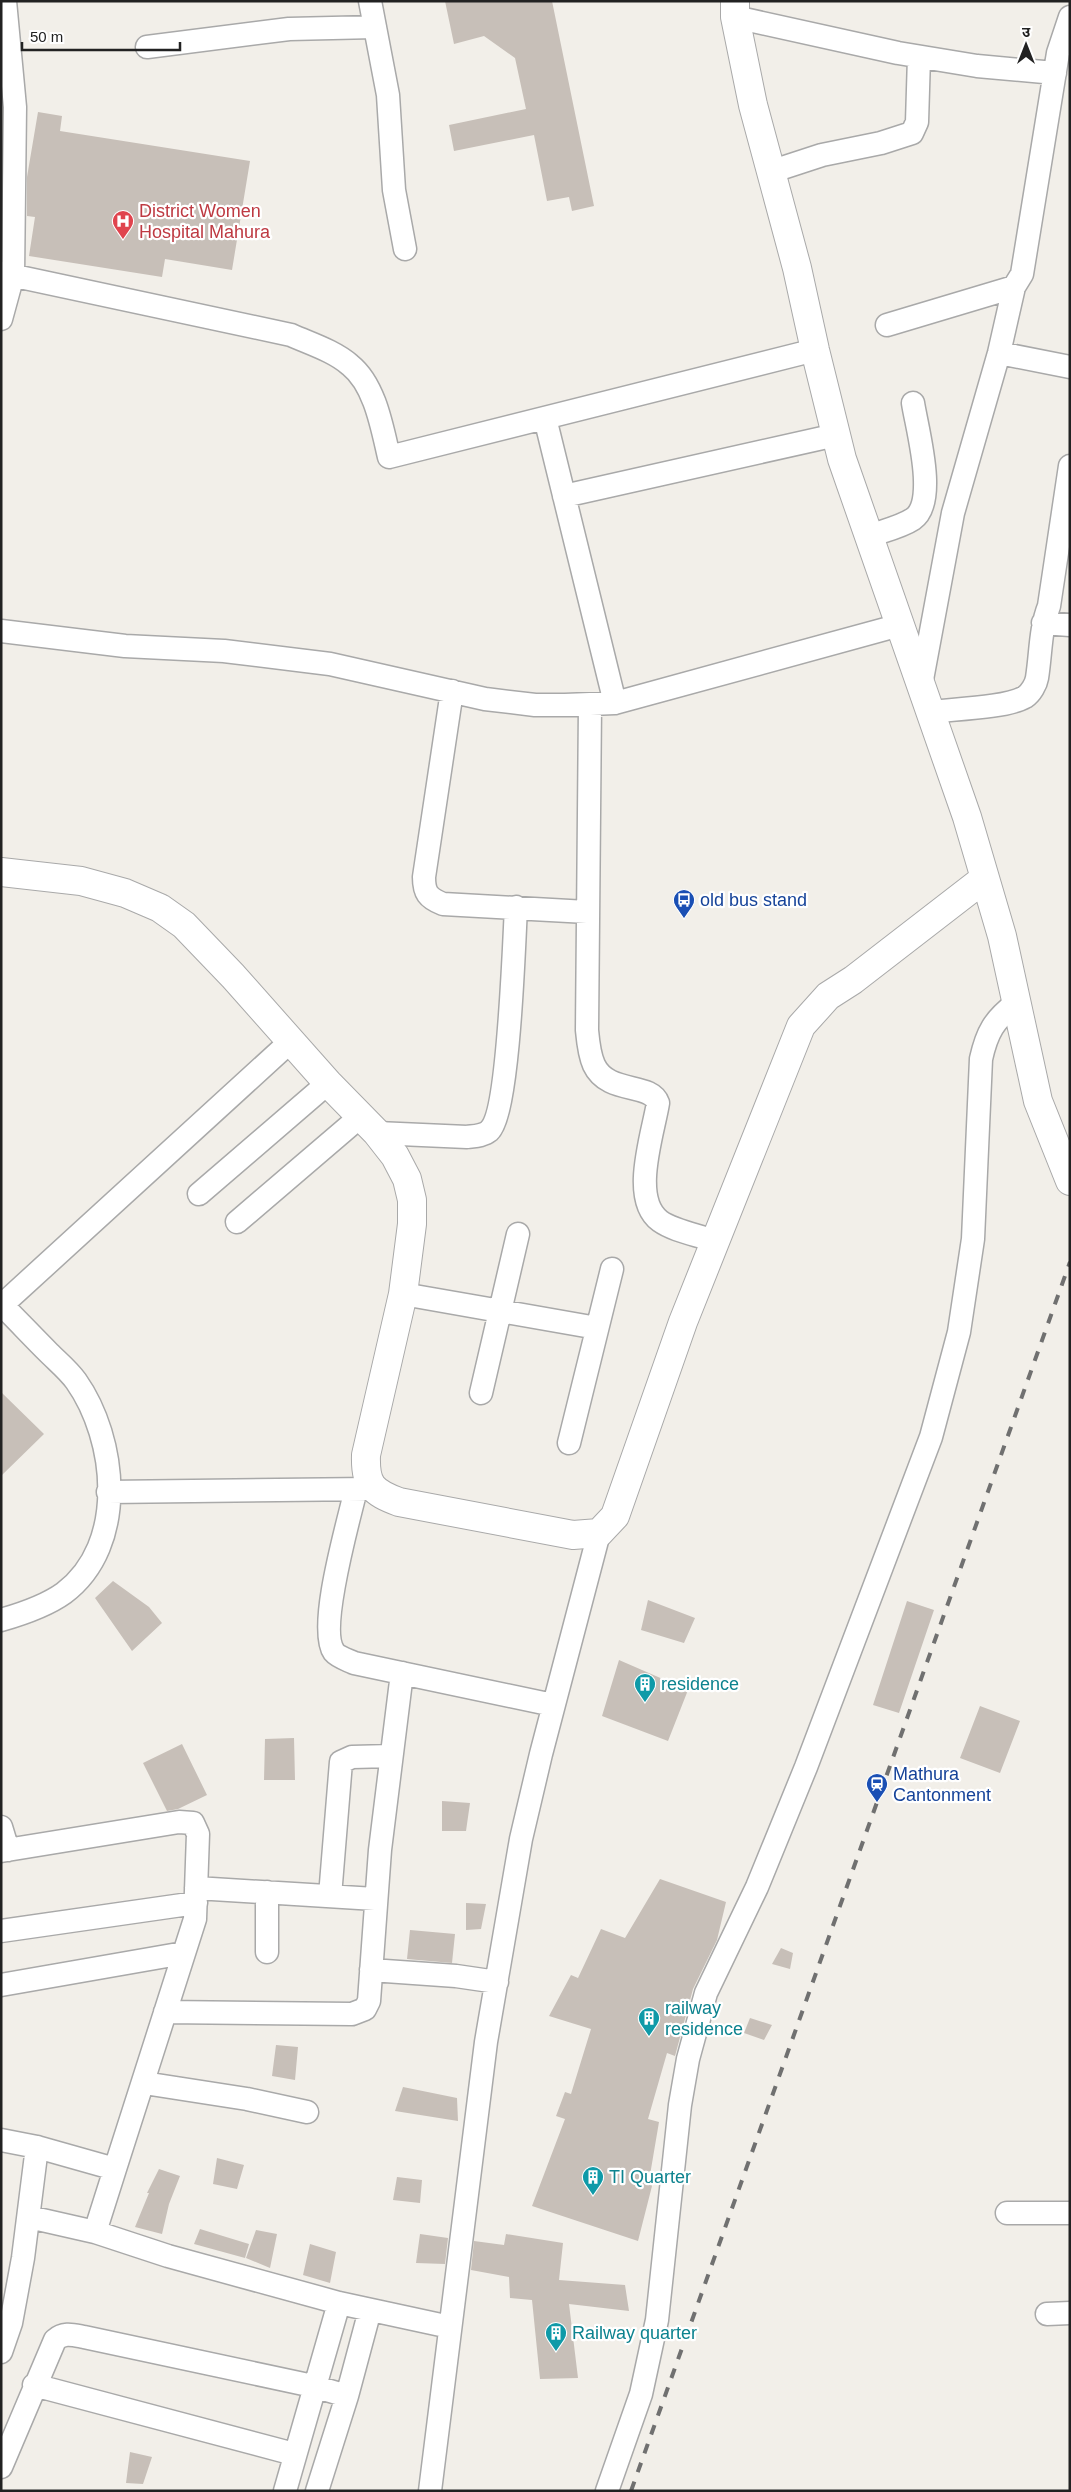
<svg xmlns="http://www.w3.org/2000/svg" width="1071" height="2492" viewBox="0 0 1071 2492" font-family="Helvetica,'Noto Sans Devanagari',sans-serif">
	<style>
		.building { fill: #c7bfb8 }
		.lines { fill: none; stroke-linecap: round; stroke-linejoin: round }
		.minor-casing { stroke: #a9a9a9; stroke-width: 25 }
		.tertiary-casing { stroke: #a9a9a9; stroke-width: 30 }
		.minor { stroke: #fff; stroke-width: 22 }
		.tertiary { stroke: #fff; stroke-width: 28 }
		.rail { stroke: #707070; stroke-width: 4; stroke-dasharray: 10 10; stroke-linecap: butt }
		.labels { text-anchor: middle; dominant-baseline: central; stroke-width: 4.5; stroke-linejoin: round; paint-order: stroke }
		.health-label { font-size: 18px; fill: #be3a42; stroke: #fff; text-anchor: start }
		.transit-label { font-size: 18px; fill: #164399; stroke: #fff; text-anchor: start }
		.culture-label { font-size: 18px; fill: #0d838f; stroke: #fff; text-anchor: start }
	</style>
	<rect width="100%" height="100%" fill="#f2efe9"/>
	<path class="building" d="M445,1H552L594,206L572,211L569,197L547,201L534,135L454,151L449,125L526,109L515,58L484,36L454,44Z
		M38,112L62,116L60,131L250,161L232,270L165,259L162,277L29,256L35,217L27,216V177Z
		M1,1392L44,1434L1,1476Z
		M113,1581L149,1607L162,1623L132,1651L95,1598Z
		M648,1600L695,1618L684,1643L641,1630Z
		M907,1601L934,1610L899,1713L873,1705Z
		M619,1660L688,1690L668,1741L602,1716Z
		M980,1706L1020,1721L1000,1773L960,1758Z
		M294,1738L295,1780H264L265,1739Z
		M182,1744L207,1795L178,1809L167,1811L143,1763Z
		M442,1801L470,1803L466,1831H442Z
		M660,1879L726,1902L717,1940L693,1989L675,2056L667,2053L648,2119L659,2122L650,2175L652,2186L638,2241L532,2206L565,2119L556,2116L565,2092L571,2094L591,2029L549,2016L571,1975L578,1978L601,1929L625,1938Z
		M466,1903L486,1904L481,1929L466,1930Z
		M410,1930L455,1934L452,1963L407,1959Z
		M781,1948L793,1953L790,1969L772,1964Z
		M750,2018L772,2025L764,2040L744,2033Z
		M276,2045L298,2047L295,2080L272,2076Z
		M403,2087L457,2098L458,2121L395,2111Z
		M217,2158L244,2165L237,2189L213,2184Z
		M159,2169L180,2176L169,2204L162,2234L135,2227L149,2193H147Z
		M397,2177L422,2180L420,2203L393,2200Z
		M200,2229L249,2244L245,2258L194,2244Z
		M256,2230L277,2234L270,2268L246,2258Z
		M420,2234L448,2238L445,2264L416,2263Z
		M506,2234L563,2243L559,2280L625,2285L629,2311L569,2304L578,2378L540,2379L532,2300L510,2298L509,2277L471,2270L474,2241L504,2245Z
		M310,2244L336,2252L330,2283L303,2275Z
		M130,2452L152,2457L143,2484L126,2483Z"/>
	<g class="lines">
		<g class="minor-casing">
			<path id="minor" d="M370,1L388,95L394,190L405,249
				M735,17L898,53L977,66L1055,73
				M147,47L289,29L375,27
				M770,172L822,155L881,143L912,133L917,122L919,57
				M1,273L291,335C311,344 334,351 350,365C375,385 382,427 389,457L815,350
				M1,319L13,275L15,107L5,1
				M887,325L1014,287
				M999,353L1070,367
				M545,418L615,703
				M564,496L836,435
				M869,536C883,531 901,527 913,519C938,502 917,429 913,403
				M1043,623L1070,625
				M1,631L125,646L224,651L330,664L485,699L535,705H565L615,703L900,625
				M921,685L953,513L999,353L1014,287L1022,274L1058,53L1070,17
				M452,691L424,877C424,893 428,898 443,904L587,912
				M590,705L587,1030C588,1041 589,1054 594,1065C608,1095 651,1082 658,1103C653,1134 630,1199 660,1221C674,1231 698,1235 714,1241
				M930,712C953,709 1006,708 1025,697C1031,693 1036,684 1037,678C1041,653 1040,629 1049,606L1070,466
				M377,1133L467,1137C474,1136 483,1136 489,1131C509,1113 514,942 516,907
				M199,1194L328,1083
				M237,1222L361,1116
				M403,1294L597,1328
				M1,1304C17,1320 33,1337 49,1353C58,1362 68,1370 76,1381C117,1439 128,1545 64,1593C46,1606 22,1614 1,1620
				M2,1305L291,1041
				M481,1393L518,1234
				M569,1443L612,1269
				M356,1489C349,1520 317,1628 334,1652C338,1657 348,1660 354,1663L553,1705
				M108,1492L370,1489
				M1,1827L8,1850
				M1,1851L179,1822L193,1823L198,1834L195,1919L115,2169L37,2147L1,2140
				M196,1888L375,1899
				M267,1892V1952
				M330,1896L341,1762L352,1757L391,1756
				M1,1931L196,1903
				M371,1970L456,1976L497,1982
				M1,1985L184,1953
				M165,2012L352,2014L365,2009L369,2001L380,1850L402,1673
				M144,2083L247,2099L307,2112
				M1007,2213H1070
				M29,2217L95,2232L168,2256L339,2303L450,2327
				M95,2232L115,2169
				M1047,2314L1070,2313
				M1,2352L11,2323L23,2258L37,2147
				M34,2385L294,2454
				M1,2467L55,2340C64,2332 73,2335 84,2337L313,2386L347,2396
				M285,2491L339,2303
				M317,2491L347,2396L370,2310
				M430,2491L486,2042L521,1839L541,1754L599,1533
				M607,2491L641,2394L657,2320L680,2105L688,2059L706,1993L757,1887L806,1767L931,1437L959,1332L973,1239L981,1059C987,1032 994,1020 1016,1003"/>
		</g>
		<g class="tertiary-casing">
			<path id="tertiary" d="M735,1V17L753,105L797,268L815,350L842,459L967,817L1002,936L1038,1101L1070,1181
				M1,872L81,881L125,893L160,908L184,925L233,976L328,1083L377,1133L395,1156L407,1179L412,1200V1224L403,1294L366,1455C365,1485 372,1492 399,1502L573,1535L599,1533L615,1516L683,1322L801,1026L828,996L853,980L985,878"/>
		</g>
		<use href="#minor" class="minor"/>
		<use href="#tertiary" class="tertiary"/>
		<path class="rail" d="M631,2491L1070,1262"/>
	</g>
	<defs>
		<g id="hospital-pin" transform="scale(1.125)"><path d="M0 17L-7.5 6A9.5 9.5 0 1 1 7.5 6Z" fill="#e0444e" stroke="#fff"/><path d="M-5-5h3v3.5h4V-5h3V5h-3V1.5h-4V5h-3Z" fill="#fff"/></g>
		<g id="bus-pin" transform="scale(1.125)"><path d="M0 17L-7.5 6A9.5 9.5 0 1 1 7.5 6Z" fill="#1a4fb4" stroke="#fff"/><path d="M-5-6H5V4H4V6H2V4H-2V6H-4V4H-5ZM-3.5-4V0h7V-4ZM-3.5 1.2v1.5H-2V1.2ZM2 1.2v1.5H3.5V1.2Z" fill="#fff"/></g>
		<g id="building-pin" transform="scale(1.125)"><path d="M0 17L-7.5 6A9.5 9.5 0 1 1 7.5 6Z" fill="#0f9aa8" stroke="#fff"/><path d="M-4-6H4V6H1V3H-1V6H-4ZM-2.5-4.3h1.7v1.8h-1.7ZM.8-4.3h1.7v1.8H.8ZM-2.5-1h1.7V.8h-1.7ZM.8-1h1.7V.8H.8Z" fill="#fff"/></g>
		<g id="station-pin" transform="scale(1.125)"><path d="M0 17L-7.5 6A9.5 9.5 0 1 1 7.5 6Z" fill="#1a4fb4" stroke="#fff"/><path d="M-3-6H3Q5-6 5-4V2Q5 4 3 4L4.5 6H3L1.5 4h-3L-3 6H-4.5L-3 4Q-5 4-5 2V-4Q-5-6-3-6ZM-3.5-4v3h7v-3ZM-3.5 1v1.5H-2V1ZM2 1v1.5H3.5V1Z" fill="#fff"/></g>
	</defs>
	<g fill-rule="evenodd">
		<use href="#hospital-pin" x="123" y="221"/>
		<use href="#bus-pin" x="684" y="900"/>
		<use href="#building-pin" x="645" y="1684"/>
		<use href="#station-pin" x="877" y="1784"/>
		<use href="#building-pin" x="649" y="2018"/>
		<use href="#building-pin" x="593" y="2177"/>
		<use href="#building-pin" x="556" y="2333"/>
	</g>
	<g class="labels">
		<g class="health-label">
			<text x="139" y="211">District Women<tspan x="139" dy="21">Hospital Mahura</tspan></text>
		</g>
		<g class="transit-label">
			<text x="700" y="900">old bus stand</text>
			<text x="893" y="1774">Mathura<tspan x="893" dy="21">Cantonment</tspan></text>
		</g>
		<g class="culture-label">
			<text x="661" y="1684">residence</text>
			<text x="665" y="2008">railway<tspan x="665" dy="21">residence</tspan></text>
			<text x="609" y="2177">TI Quarter</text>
			<text x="572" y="2333">Railway quarter</text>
		</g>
	</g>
	<rect width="1071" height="2492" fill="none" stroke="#222222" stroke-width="5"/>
	<g transform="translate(1026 45)" stroke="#ffffff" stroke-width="4" paint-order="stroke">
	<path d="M0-4L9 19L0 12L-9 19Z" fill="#222222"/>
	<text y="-8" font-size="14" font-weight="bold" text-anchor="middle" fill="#222222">उ</text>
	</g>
	<path d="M22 42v8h158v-8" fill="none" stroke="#222222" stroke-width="2.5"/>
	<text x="30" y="42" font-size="15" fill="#222222" stroke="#ffffff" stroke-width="4" paint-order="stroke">50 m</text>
</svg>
